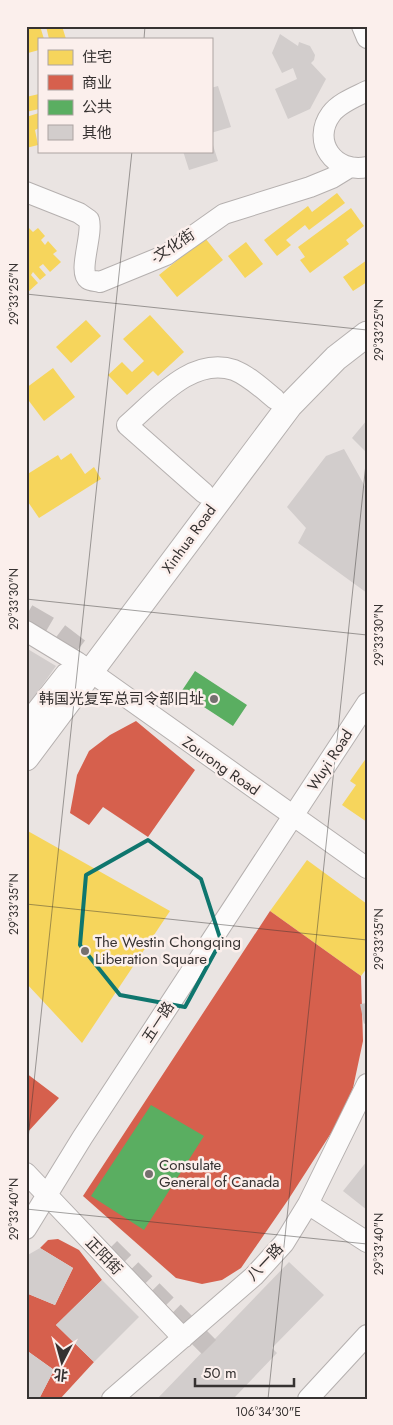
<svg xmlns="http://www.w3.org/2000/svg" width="393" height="1425" viewBox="0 0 393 1425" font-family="Jost,'Noto Sans SC',sans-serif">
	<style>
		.homes { fill: #f6d55c }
		.shops { fill: #d6604d }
		.public { fill: #5aae61 }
		.building { fill: #d2cdcc }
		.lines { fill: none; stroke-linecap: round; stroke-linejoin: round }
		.minor-tunnel { stroke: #c6c0bf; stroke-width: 20; stroke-dasharray: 20 10; stroke-linecap: butt }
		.major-tunnel { stroke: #c6c0bf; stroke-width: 25; stroke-dasharray: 25 12; stroke-linecap: butt }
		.minor-casing { stroke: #b5b0af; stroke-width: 22 }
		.major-casing { stroke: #b5b0af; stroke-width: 27 }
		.minor { stroke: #fcfbfb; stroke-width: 20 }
		.major { stroke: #fcfbfb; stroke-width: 25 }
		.marked { fill: none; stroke: #0f766e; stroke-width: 4; stroke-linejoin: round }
		.ticks { fill: none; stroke: #363231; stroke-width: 1; stroke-opacity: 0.45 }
		.poi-dot { fill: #75706f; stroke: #fbefec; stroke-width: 2 }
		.labels { text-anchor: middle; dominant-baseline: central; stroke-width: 5; stroke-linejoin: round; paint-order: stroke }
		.street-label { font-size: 15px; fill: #363231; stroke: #fbefec }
		.poi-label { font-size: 15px; fill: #363231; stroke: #fbefec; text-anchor: start }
		.neatline { fill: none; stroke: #363231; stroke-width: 2 }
		.ticks-label { font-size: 12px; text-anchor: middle; fill: #363231 }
	</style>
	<rect width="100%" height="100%" fill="#eae4e2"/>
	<path class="homes" d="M26,26H40L44,39H39V50L28,53Z
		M46,26H62L66,39H49Z
		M39,94V109L26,112V97Z
		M39,113V128L35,130L38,145L26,148V117Z
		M337,193L345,203L309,230L305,225L286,240L291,245L277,256L264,240L308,206L312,212Z
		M351,208L364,226L346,240L349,244L310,273L300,260L305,257L298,247Z
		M26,225L33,232L38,228L45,236L41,240L45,245L48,241L57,251L53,254L61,262L50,272L43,264L39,267L46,275L40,280L33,272L31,275L38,283L28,292Z
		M205,238L223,260L177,297L159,275Z
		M246,242L263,264L245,278L228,256Z
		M367,260V282L353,291L343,277Z
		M150,315L184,352L158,376L153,371L127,395L108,375L122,362L132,372L144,361L123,339Z
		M86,320L101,336L71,363L56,347Z
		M53,368L75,397L44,421L26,397V388Z
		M71,453L85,474L94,467L101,479L39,518L26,499V475L58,455L61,460Z
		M367,757V822L342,805L356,785L350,781Z
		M26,830L170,911L82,1043L26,983Z
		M307,860L367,904V968L361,976L270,911Z"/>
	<path class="shops" d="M136,721L195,770L148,837L103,807L89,825L70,813L77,775L89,751L110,735Z
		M270,911L361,976L363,1041L353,1088L335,1127L288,1200L241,1268L222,1280L202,1284L176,1278L83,1196Z
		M26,1073L59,1098L26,1134Z
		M58,1239L79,1250L102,1280L56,1325L94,1362L60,1399H39L54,1370L26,1350V1293L55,1305L73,1268L40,1248L48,1240Z"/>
	<path class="public" d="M195,671L247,705L233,726L181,692Z
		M151,1105L204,1136L144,1230L91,1196Z"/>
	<path class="building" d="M280,34L298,46L299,42L310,46L315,55L314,60L311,63L326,79L310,109L288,119L275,89L297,79L293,68L282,73L272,53Z
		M218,86L231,127L211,133V88Z
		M212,142L218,161L189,170L183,151H211Z
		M367,420V453L352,438Z
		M344,449L367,490V593L298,543L306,528L287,507L326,456Z
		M26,648L56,666L26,708Z
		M367,1161V1210L343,1191Z
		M40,1248L73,1268L55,1305L26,1293V1256Z
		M289,1262L324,1295L272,1348L277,1353L235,1397L237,1399H157Z
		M102,1280L139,1317L94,1362L56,1325Z
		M26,1350L54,1370L39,1399H26Z"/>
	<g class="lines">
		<path class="minor-tunnel" d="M362,1014L367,1013
			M110,1248L209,1347"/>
		<path class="major-tunnel" d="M26,616L52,631L106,672"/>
		<g class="minor-casing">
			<path id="minor" d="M362,26L367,38
				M367,91C355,97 339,103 331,114C311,141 334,174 367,167
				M26,192L79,213L89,220C93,234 78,272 88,279C91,281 97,281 100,282L166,255L224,214L310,187L332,178L350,167
				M204,493L127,425C156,400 192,356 234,370C249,376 263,389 275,399
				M26,631L77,662L367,868
				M26,1173L183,1338
				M308,1204L367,1242
				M26,1229L82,1138L367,703
				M112,1399L254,1276L284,1243L308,1204L367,1084
				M308,1399L367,1335"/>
		</g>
		<g class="major-casing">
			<path id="major" d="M26,728L67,676
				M26,758L290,405L336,358L367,334"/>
		</g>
		<use href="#minor" class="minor"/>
		<use href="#major" class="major"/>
	</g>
	<path class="marked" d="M148,840L201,879L221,941L185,1007L120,995L80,945L86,875Z"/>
	<path class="ticks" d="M144,39L145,26M26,294L367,330M26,599L367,635M26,904L367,940M26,1158L132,151M26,1209L367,1244M268,1399L367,454"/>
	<g class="poi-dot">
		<circle cx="214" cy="699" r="5"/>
		<circle cx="85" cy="951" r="5"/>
		<circle cx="149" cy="1174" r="5"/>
	</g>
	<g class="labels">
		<g class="street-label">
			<text transform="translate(173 246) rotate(-33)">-文化街</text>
			<text transform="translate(189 539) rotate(-54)">Xinhua Road</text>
			<text transform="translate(330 760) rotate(-57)">Wuyi Road</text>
			<text transform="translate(221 766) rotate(35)">Zourong Road</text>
			<text transform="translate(158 1022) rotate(-57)">五一路</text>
			<text transform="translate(104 1256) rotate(46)">正阳街</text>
			<text transform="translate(265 1262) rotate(-47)">八一路</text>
		</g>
		<g class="poi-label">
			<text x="204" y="699" text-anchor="end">韩国光复军总司令部旧址</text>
			<text x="95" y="942">The Westin Chongqing<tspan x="95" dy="17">Liberation Square</tspan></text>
			<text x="159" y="1165">Consulate<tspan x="159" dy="17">General of Canada</tspan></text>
		</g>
	</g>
	<rect width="393" height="1425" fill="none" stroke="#fbefec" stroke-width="55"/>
	<rect x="38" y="38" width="175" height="115" fill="#fbefec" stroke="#aca3a1"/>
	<rect x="48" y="50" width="25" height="15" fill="#f6d55c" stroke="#aca3a1"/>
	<text x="82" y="62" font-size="15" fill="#363231">住宅</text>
	<rect x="48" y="75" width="25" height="15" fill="#d6604d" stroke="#aca3a1"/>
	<text x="82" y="88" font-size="15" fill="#363231">商业</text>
	<rect x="48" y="100" width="25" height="15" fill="#5aae61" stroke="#aca3a1"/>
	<text x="82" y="112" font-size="15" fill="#363231">公共</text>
	<rect x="48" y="125" width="25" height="15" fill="#d2cdcc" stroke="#aca3a1"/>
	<text x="82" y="138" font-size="15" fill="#363231">其他</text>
	<g transform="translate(62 1362) rotate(186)" stroke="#fbefec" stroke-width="4" paint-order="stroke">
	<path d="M0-4L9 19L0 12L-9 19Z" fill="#363231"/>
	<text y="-8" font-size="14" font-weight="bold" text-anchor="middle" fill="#363231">北</text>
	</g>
	<path d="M195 1378v8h99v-8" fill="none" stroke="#363231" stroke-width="2.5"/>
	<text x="203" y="1378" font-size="15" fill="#363231" stroke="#fbefec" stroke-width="4" paint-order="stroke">50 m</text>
	<rect x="28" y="28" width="338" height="1370" class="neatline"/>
	<g class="ticks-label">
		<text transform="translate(14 294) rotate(-90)" y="4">29°33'25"N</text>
		<text transform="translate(379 330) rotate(-90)" y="4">29°33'25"N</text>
		<text transform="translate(14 599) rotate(-90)" y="4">29°33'30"N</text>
		<text transform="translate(379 635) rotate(-90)" y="4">29°33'30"N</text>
		<text transform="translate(14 904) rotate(-90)" y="4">29°33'35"N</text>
		<text transform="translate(379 939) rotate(-90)" y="4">29°33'35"N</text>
		<text transform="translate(14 1209) rotate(-90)" y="4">29°33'40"N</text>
		<text transform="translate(379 1244) rotate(-90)" y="4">29°33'40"N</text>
		<text x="268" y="1416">106°34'30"E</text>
	</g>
</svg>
